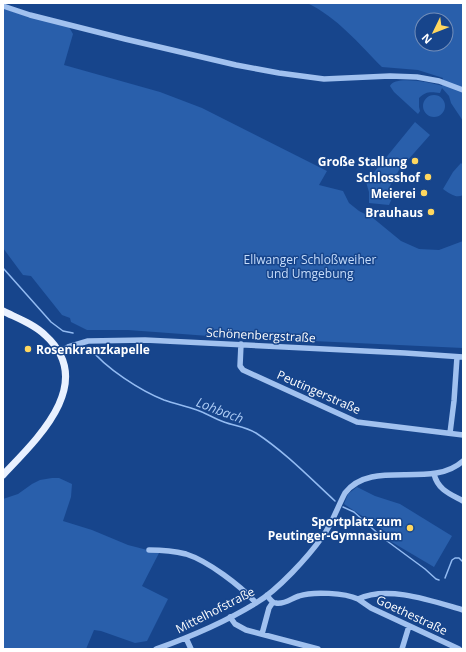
<svg xmlns="http://www.w3.org/2000/svg" width="466" height="652" viewBox="0 0 466 652" font-family="'Open Sans',sans-serif">
	<style>
		.green { fill: #295fab; fill-rule: evenodd }
		.lines { fill: none; stroke-linecap: round; stroke-linejoin: round }
		.stream { stroke: #93bbf2; stroke-width: 1.5 }
		.minor { stroke: #a1c1ef; stroke-width: 5.5 }
		.major { stroke: #e9f1ff; stroke-width: 7 }
		.poi-dot { fill: #ffd75f; stroke: #17458c; stroke-width: 1.5 }
		.labels { text-anchor: middle; dominant-baseline: central; stroke-width: 3; stroke-linejoin: round; paint-order: stroke }
		.poi-label { font-size: 12px; font-weight: bold; fill: #fff; stroke: #17458c; text-anchor: end }
		.park-label { font-size: 12px; fill: #c7ddfb; stroke: #17458c }
		.street-label { font-size: 12px; fill: #fff; stroke: #17458c }
		.water-label { font-size: 13px; font-style: italic; fill: #adccf6; stroke: #17458c }
	</style>
	<rect width="100%" height="100%" fill="#17458c"/>
	<path class="green" d="M307,3H463V121L451,103L449,96L442,88L440,93C431,92 426,91 419,98V107L420,111L418,114L394,92L390,86C395,75 432,83 442,86L443,78L418,70L382,67C359,44 337,17 307,3ZM422,20H446V44H422Z
		M3,9L69,27L73,34L64,65L160,92L202,108L327,171L319,185L343,191L349,203L359,211L373,218L401,241L419,249L439,250L463,241V348L209,336L128,330H87L71,322L70,318L62,315L31,276L23,275L3,248Z
		M423 106a11 11 0 1 1 22 0a11 11 0 1 1-22 0Z
		M415,122L430,135L399,170L386,193L393,196L389,205L369,203V192L366,182Z
		M461,163L463,165V195C456,199 449,193 443,189L453,172Z
		M52,478H59L72,484L71,497L63,521L92,530L128,545L159,553L142,586L168,599L147,641L135,643L101,631L94,630L86,649H3V499L18,494L32,484L40,480Z
		M357,487L375,496L400,504L452,536L434,567L390,541L392,536L344,504L348,494Z"/>
	<g class="lines">
		<path class="stream" d="M3,268L51,322L63,331L73,333
			M90,348C105,368 141,391 164,400C175,404 186,406 197,410C206,413 215,419 224,422C235,426 246,427 256,433C285,452 310,478 335,501
			M343,507L354,512L383,538L425,569L436,579L439,580
			M445,578L452,560L455,558H459L463,562"/>
		<path class="minor" d="M3,6L30,15L125,39L236,65L279,73L324,79L390,76L417,77L439,81L463,90
			M241,344L240,366L243,370L357,422L463,435
			M60,352L68,347L88,341L145,340L405,353L463,357
			M450,433L454,401L457,357
			M434,474C438,490 450,494 463,501
			M149,550C161,550 174,551 186,554C208,561 241,586 256,603
			M267,595C269,598 272,603 276,603C284,605 292,598 299,596C313,591 345,593 358,599C388,585 432,601 463,610
			M358,599L371,608L459,649
			M230,617L235,624L246,630L318,649
			M262,634L269,608L273,602
			M186,638L191,649
			M156,649C190,637 225,622 256,603C278,590 308,557 323,536C332,524 338,506 345,493C372,458 431,490 463,461
			M402,649L409,626"/>
		<path class="major" d="M3,311C17,318 34,324 45,335C98,383 36,440 3,475"/>
	</g>
	<g class="poi-dot">
		<circle cx="415" cy="161" r="4"/>
		<circle cx="428" cy="177" r="4"/>
		<circle cx="424" cy="193" r="4"/>
		<circle cx="431" cy="212" r="4"/>
		<circle cx="28" cy="349" r="4"/>
		<circle cx="410" cy="528" r="4"/>
	</g>
	<g class="labels">
		<g class="poi-label">
			<text x="407" y="161">Große Stallung</text>
			<text x="420" y="177">Schlosshof</text>
			<text x="416" y="193">Meierei</text>
			<text x="423" y="212">Brauhaus</text>
			<text x="36" y="349" text-anchor="start">Rosenkranzkapelle</text>
			<text x="402" y="521">Sportplatz zum<tspan x="402" dy="14">Peutinger-Gymnasium</tspan></text>
		</g>
		<g class="park-label">
			<text x="310" y="259">Ellwanger Schloßweiher<tspan x="310" dy="14">und Umgebung</tspan></text>
		</g>
		<g class="street-label">
			<text transform="translate(261 335) rotate(3)">Schönenbergstraße</text>
			<text transform="translate(319 392) rotate(24)">Peutingerstraße</text>
			<text transform="translate(215 610) rotate(-27)">Mittelhofstraße</text>
			<text transform="translate(412 615) rotate(25)">Goethestraße</text>
		</g>
		<g class="water-label">
			<text transform="translate(220 410) rotate(21)">Lohbach</text>
		</g>
	</g>
	<rect width="466" height="652" fill="none" stroke="#ffffff" stroke-width="8"/>
	<g transform="translate(434 32) rotate(227)"><circle r="19" fill="#17458c" stroke="#748fba"/>
	<path d="M0-3L7 15L0 10L-7 15Z" fill="#ffd75f"/>
	<text y="-6" font-size="11" font-weight="bold" text-anchor="middle" fill="#ffffff">N</text>
	</g>
</svg>
